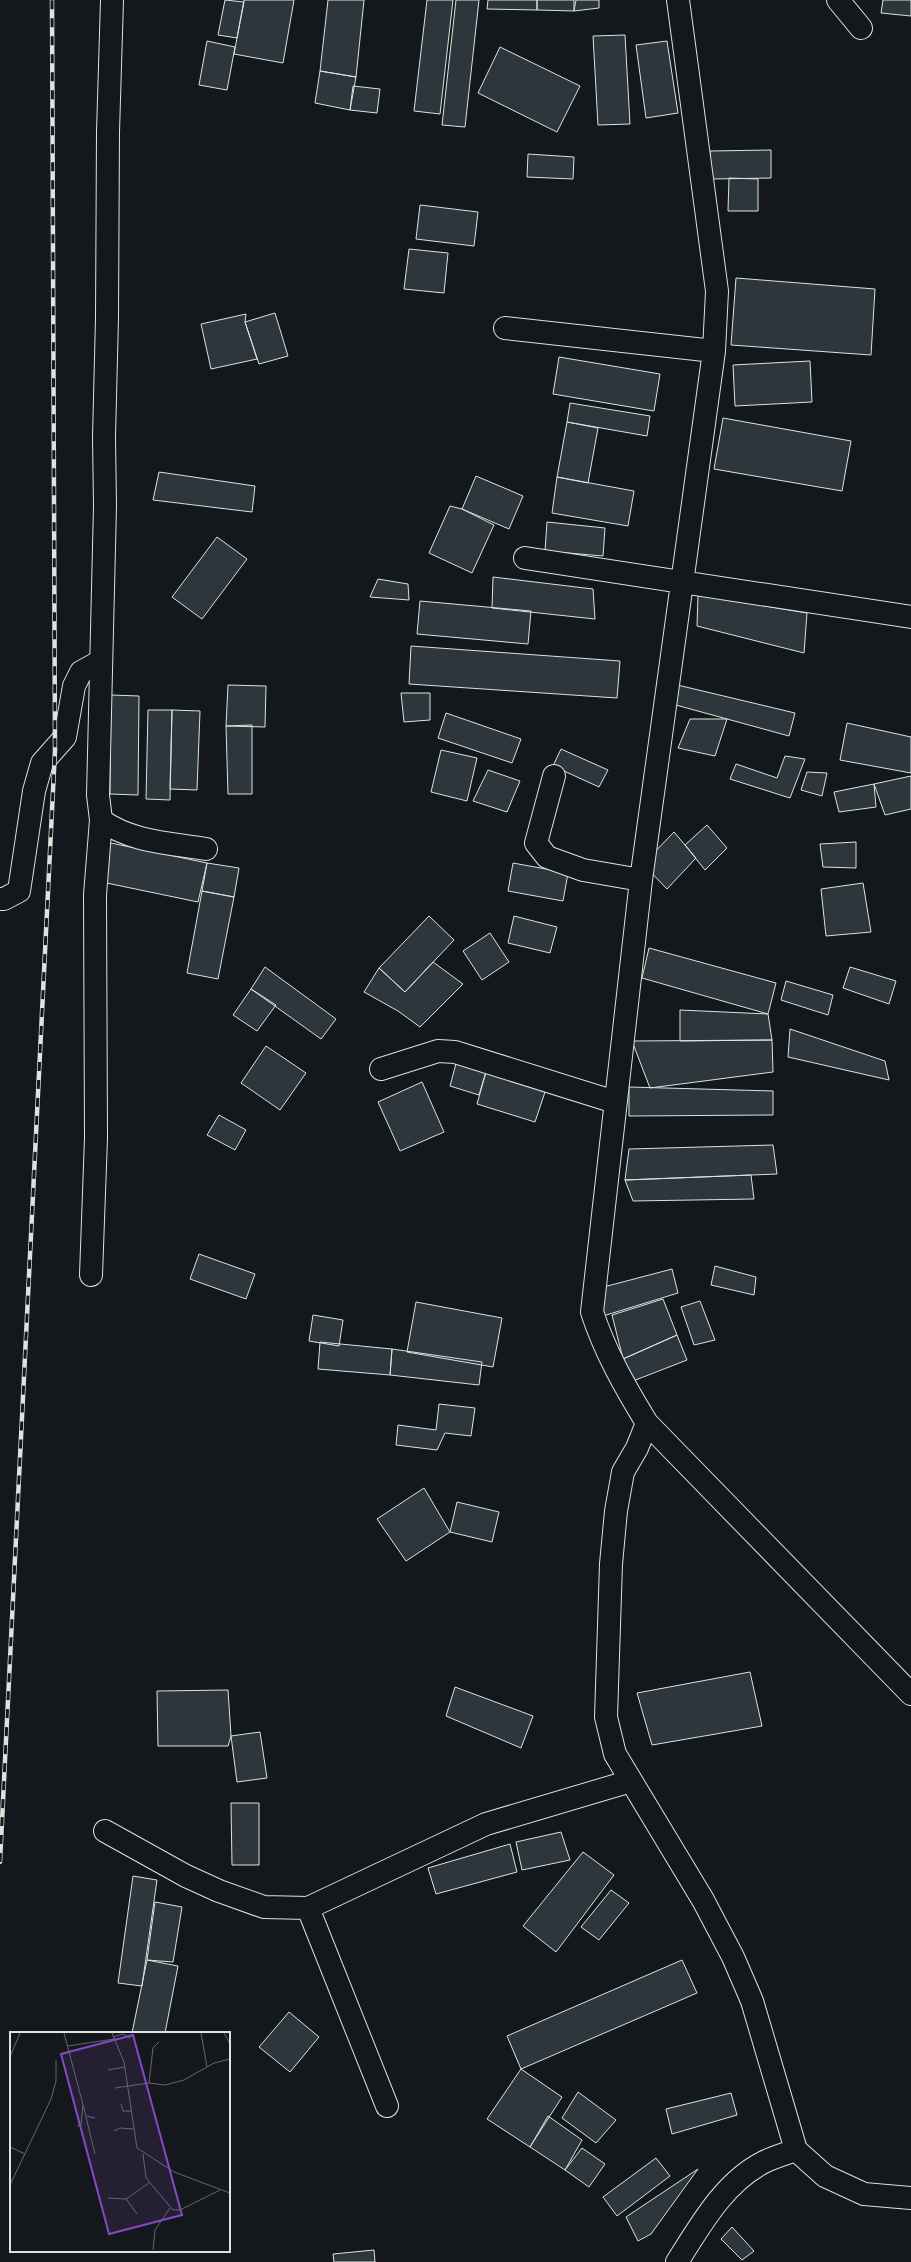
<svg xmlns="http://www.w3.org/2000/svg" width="911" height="2262" viewBox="0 0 911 2262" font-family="Raleway,sans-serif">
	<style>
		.building { fill: #2c363c; stroke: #d8e6dc }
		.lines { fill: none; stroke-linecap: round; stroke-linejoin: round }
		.minor-casing { stroke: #d8e6dc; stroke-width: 24 }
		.minor { stroke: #14181c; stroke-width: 22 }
		.rail-casing { stroke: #d8e6dc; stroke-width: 4.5 }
		.rail { stroke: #14181c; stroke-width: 3; stroke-dasharray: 9; stroke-linecap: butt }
		.inset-road { fill: none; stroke: #626a69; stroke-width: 1 }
		.view { fill: #8948c3; fill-opacity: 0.15; stroke: #8948c3; stroke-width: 2 }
		.inset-edge { fill: none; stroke: #d8e6dc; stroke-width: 2 }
	</style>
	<rect width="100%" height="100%" fill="#14181c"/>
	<path class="building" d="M225,0L244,2L237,38L218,35Z
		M244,0H294L283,63L234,54Z
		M328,0H364L356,77L320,71Z
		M427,0H453L440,114L414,111Z
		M456,0H479L465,127L442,125Z
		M488,0H537V10L487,9Z
		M537,0H574V11L537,10Z
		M576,0H599V8L574,11Z
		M883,0H911V16L881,13Z
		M625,35L630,124L598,125L593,36Z
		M207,41L235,47L227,90L199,85Z
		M667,41L678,113L646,118L636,45Z
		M500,47L580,86L557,132L478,93Z
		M320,71L356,77L350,110L315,103Z
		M353,86L380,89L377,113L350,110Z
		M771,150V178L711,179L710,151Z
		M528,154L574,157L573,179L527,177Z
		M729,178L758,179V211H728Z
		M420,205L478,212L474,246L416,239Z
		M409,249L448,253L444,293L404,289Z
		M736,278L875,289L871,355L731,345Z
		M275,313L288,356L259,364L245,322Z
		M246,314L245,322L257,359L211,369L201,324Z
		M559,357L660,374L654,411L553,394Z
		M810,361L812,402L735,406L733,365Z
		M570,403L650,416L647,436L567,422Z
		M723,418L851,441L842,491L714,469Z
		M567,422L598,428L588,483L557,477Z
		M159,472L255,486L252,512L153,500Z
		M476,476L523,496L509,529L462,509Z
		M557,477L634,491L628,526L552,513Z
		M450,506L462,509L494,525L472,573L429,553Z
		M547,522L605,528L603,556L545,551Z
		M217,537L247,559L202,619L172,597Z
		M493,577L593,589L595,619L492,608Z
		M378,579L408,584L409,600L370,597Z
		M698,595L807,613L804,653L697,626Z
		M420,601L531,611L528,644L417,634Z
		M411,646L620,661L617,698L409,684Z
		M669,683L795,713L789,736L665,702Z
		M228,685L266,686L265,727L226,726Z
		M401,693H430V720L404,722Z
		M111,695L139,696L138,795L110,794Z
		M148,710H172L170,800L146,799Z
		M172,710L200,711L197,790L170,789Z
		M446,713L521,739L512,763L438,738Z
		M690,719H727L715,756L678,748Z
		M847,723L911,737V773L840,760Z
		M252,725V794H228L226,726Z
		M561,749L608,770L599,787L553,766Z
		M441,750L477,758L467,801L431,792Z
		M785,756L805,759L790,798L730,779L736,764L777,778Z
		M488,770L520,781L507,812L473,801Z
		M807,772L827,773L822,796L801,790Z
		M911,776V809L885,815L874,784Z
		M874,784L876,807L839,812L834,792Z
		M707,825L727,848L705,870L685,845Z
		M674,832L696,858L667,889L643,864Z
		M106,842L207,863L198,902L97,881Z
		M856,842V868L823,867L820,844Z
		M207,863L239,868L234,897L202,891Z
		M513,863L568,873L563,901L508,891Z
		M863,883L871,932L826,936L821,889Z
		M202,891L234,897L218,979L187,973Z
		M429,916L454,940L405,992L379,968Z
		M514,916L557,927L550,953L508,943Z
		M490,933L509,962L482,980L463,951Z
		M649,948L776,983L768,1014L642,978Z
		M433,962L463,984L420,1027L398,1011L364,992L379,968L405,992Z
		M265,967L336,1019L321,1039L251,989Z
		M850,967L896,981L889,1004L843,988Z
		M786,981L833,995L828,1015L781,1000Z
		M251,989L276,1005L257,1031L233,1015Z
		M680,1010L768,1014L772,1040L680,1041Z
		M790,1029L885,1061L889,1080L788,1057Z
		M772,1040L773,1072L650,1088L632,1041Z
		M266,1046L306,1073L280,1110L241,1083Z
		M458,1056L488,1065L479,1095L450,1086Z
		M488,1065L548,1083L535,1122L477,1104Z
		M422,1082L444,1132L400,1151L378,1102Z
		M629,1087L773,1091V1115L629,1116Z
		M219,1115L246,1130L235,1150L207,1135Z
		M773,1145L777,1174L625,1180L629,1149Z
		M751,1175L754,1199L633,1201L625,1180Z
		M199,1254L255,1274L246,1299L190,1279Z
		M715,1266L756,1277L754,1295L711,1285Z
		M672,1269L678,1293L603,1316L596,1289Z
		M663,1299L677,1335L623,1359L612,1315Z
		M700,1301L715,1340L694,1345L681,1307Z
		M416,1302L502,1318L493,1367L407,1352Z
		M313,1315L343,1320L339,1346L309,1341Z
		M677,1335L687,1360L633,1381L623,1359Z
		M320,1342L392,1349L390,1375L318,1369Z
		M392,1349L482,1362L479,1385L390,1375Z
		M439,1404L475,1408L471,1436L445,1433L437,1450L396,1445L398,1425L436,1430Z
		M424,1488L450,1532L406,1561L377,1519Z
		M457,1502L499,1512L492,1542L450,1532Z
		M750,1672L762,1726L652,1745L637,1693Z
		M455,1687L533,1716L521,1748L446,1716Z
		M228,1690L231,1736L228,1746H158L157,1691Z
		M260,1732L267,1778L237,1782L231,1736Z
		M231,1803H259V1865H232Z
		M561,1832L570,1860L522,1870L516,1842Z
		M510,1844L517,1872L436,1894L428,1868Z
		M583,1852L614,1875L556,1952L523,1926Z
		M133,1876L157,1880L142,1986L118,1983Z
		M611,1890L629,1903L599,1940L581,1927Z
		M155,1902L182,1907L173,1962L147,1960Z
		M147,1960L178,1966L165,2033H132Z
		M682,1960L697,1993L521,2069L507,2036Z
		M289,2012L319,2037L290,2072L259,2047Z
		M521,2069L562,2097L530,2147L487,2119Z
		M578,2092L616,2120L596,2143L562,2118Z
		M731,2093L737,2115L672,2134L666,2109Z
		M548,2116L582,2140L565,2170L530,2147Z
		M582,2148L605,2164L589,2187L565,2170Z
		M656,2158L670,2176L617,2216L603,2197Z
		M698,2169L651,2234L638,2241L626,2217Z
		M732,2227L754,2251L742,2260L721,2239Z
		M374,2250L375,2262H334L333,2254Z"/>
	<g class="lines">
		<g class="minor-casing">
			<path id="minor" d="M112,0L108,132L107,318L104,437L105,506L98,795L101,820C131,842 170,843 206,849
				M678,0L717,291L714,351L641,880L592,1312C605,1352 625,1387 647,1423L911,1694
				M838,0L861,28
				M505,328L714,351
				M525,558L911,617
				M554,776L536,843L547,857L583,870L641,880
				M0,899H4L19,891L34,791L42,763L65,737L74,686L81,672L101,661
				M381,1069L438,1051L455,1052L615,1102
				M91,1275L96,1138L95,895L101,820
				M647,1423L637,1448L623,1472L616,1511L611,1564L606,1717L615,1754L703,1900L733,1957L752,2001L796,2150L825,2176L864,2194L911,2198
				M105,1831L186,1876L219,1891L264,1907L308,1908L486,1824L631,1781
				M308,1908L387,2106
				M677,2262C700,2226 724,2182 764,2162C774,2157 785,2154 796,2150"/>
		</g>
		<use href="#minor" class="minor"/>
		<g class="rail-casing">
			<path id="rail" d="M0,1862L55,750L52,0"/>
		</g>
		<use href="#rail" class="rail"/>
	</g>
	<g transform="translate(10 2032)">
		<rect width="220" height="220" fill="#14181c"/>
		<path class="inset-road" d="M54,1L76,84L85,86M102,1L114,30L127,116L164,140L220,161M191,1L197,35M214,1L220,12M103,5L113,2L120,6M58,14L104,7M0,25L10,1M98,38L115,35M139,51L143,16L149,10M105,56L139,51L155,53L174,48L204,31L220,27M111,72L113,79H121M76,85L85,122M67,94L71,93L73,73M104,99L110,96L123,97M0,115L15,122M133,122L136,146L163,178H170L210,158M0,153L41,67L46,49V28M98,166L116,167L139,151M116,167L127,182M143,218L145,198L160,176"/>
		<path class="view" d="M123,3L172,183L99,202L51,22Z"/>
		<rect width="220" height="220" class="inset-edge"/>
	</g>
</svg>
